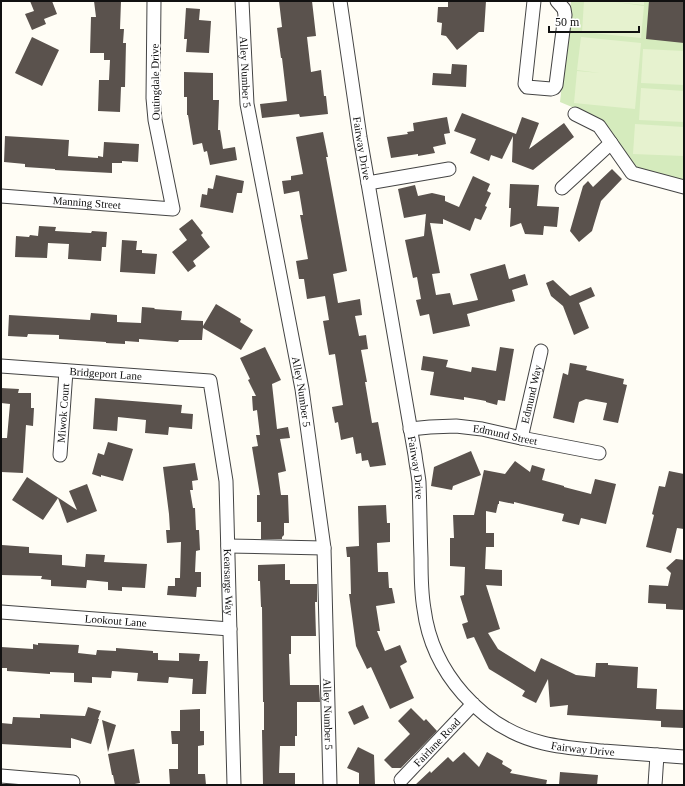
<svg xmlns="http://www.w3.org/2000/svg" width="685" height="786" viewBox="0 0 685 786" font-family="Georgia,serif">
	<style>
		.green { fill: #d5ebbd }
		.pitch { fill: #e6f2cf }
		.building { fill: #5a524d }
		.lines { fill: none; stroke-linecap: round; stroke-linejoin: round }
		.minor-casing { stroke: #444; stroke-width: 15 }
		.minor { stroke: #fff; stroke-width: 13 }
		.labels { text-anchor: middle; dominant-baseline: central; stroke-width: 4; stroke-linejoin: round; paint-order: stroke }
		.street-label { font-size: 11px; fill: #111; stroke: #fff }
	</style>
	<rect width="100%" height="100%" fill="#fffdf5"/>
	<path class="green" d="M571,1H684V180L637,168L603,120L560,102Z"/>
	<path class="pitch" d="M584,1H644V5L615,2L644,6L641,38L582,32Z
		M581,37L641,43L635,109L574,103L577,71L600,73L577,70Z
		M643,49L684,51V85L641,83Z
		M641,88L684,91V122L639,120Z
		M635,124L684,127V156L633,154Z"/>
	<path class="building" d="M30,1H52L57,14L44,19L46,24L32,30L25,14L34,11Z
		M94,1H121L120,29H124L123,43H126L125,87H121L120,112L98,111L99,80H109L110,60H104V53H90L91,17H96Z
		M279,1H312L316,36L307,37L311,72L321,70L324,96H326L328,114L300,117L299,114L262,118L260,104L287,101L282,58H281L277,28L282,27Z
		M448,1H486L484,32H479L457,50L446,36L441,35L442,23L437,22L438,7H448Z
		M649,1H684V43L646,39Z
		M186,8L200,9L199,20L211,21L209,53L186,52L187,39H184Z
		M32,37L59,50L42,86L15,73Z
		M452,64L467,65L466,87L432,85L433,73L451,74Z
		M184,72L213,73V100H219L218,130H220L223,149L235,147L237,160L210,165L207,151L204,152L202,143L193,145L188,115H187V97H184Z
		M462,113L516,134L522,117L539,123L529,149L564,123L574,137L533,170L512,162L513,136L502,159L491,155L489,161L470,153L476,139L454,131Z
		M447,117L450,133L444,134L446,144L433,147L435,153L418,156V154L391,158L387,137L408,134L407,132L414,131L413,123Z
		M323,132L328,157H326L347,271L333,274L338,303L360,299L362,315L355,316L359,336L366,335L368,349L361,350L367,382H365L372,423L378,422L386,465L370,467L368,460L362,461L361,453L356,454L353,437L341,440L338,422L335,423L332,407L343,405L335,354L329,355L327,344L323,321L329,320L325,296L307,299L304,279H299L296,261L308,259L300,215H303L299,191L284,194L282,181L291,180V176L303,174L296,137Z
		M5,136L69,140L68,156L98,158V156L103,157L104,142L139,144L138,162L122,161V163H112V173L55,170V169L25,167V164L4,162Z
		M612,169L622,179L601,201L592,231L579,242L570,231L583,186L588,181L593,187Z
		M216,175L244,181L242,193H237L233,213L200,207L202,194L207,195L208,188L213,189Z
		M473,176L490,184L487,191L491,193L485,206L487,207L481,220L475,218L470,231L443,219V224L430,223L440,273L432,274L436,295L450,293L453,305L478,300L470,274L505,264L509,279L525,274L528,285L512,290L515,301L467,314L470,326L433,334L429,314L420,316L416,300L421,299L417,277L413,278L405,240L424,236L426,214L404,218L398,189L415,185L418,196L432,193L445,196V201L459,207Z
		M510,184L539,185L537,206L559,207L557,227L544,226L543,235L525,234L521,223L510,227L511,208H509Z
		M192,219L203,233L201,235L210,247L193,261L196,266L188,272L172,252L187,240L179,229Z
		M39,226L56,227L55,231L91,233L92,231L107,232L106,247H102L101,261L68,259L69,244L48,243L47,258L15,257L16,236L29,237L30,235L38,236Z
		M122,240L137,241L136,250H142V253L157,254L155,274L120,272Z
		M553,280L570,296L591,287L595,296L579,303L589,328L574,335L563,306L551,296L546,283Z
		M216,304L241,319L240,322L253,330L241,350L203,328L202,340H179L178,342L139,339V342L125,341V344L106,343V342L59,339V335L28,334L27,337L8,336L9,315L90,320L91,313L117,315V322L141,323L142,307L155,308L154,309L182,311L181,320L203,321V326Z
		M265,347L281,380L272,384L277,429L288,427L290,438L280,439L286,471L278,473L281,495H288L289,523H284V535L282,537V539H261V522H257V495H260L252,447L258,446L256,435H260L257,410L253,411L252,396H256L248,380L250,379L240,358Z
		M500,347L514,349L505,401L498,400L497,405L486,402V401L464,397V400L430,395L434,372L421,370L423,356L448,360L446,367L471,372L472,367L496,371Z
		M570,363L587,366L586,370L624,379L623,384L627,385L618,423L603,420L607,403L586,399L579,402L574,423L553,418L563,373L568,375Z
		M1,388L19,389L18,393H31V408H34L33,426L26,425L23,473L1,472V438H7L10,404L1,403Z
		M95,398L182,405L181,413L193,414L192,429L169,427L168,435L145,433L146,420L118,417L117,431L93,429Z
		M108,442L133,449L123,481L101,475V477L92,474L98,453L104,455Z
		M471,451L481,475L453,486L452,490L431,486L434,467Z
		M515,461L530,472L532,465L545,469L542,480L564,486V487L591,494L595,479L616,484L606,524L581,518L579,525L562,521L564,514L514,502V504L499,501V504H498L496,513L486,511V533H494V547H486L485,569L502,570V586L486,585L500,629L488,633L498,649L535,672L541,658L576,675L595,677L596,663H608V665L638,667L637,688L657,689L656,709L684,710V728L661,727V721L567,715L568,705L550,707L548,679L536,703L522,696L525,691L489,669L474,637L467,639L462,624L468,622L460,596L464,595L465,567L450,566V538H454L453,515H474L484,470L505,474Z
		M195,463L198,480L192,481L193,490H190L193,508H195L196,530H199L200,550L196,551L195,572H201V587H197L196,597L167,595L168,586H175V578H180L181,542L167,543L166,530H170L169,514L163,467Z
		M669,471L684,474V529L677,528L671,553L646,547L654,515L652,514L659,486L665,487Z
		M27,477L77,510L69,491L87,484L97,511L67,523L58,498L43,520L12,500Z
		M386,505L387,523H390V542L377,543L378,572H388L389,588H392L395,603L376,606L380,631H377L385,651L400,645L407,662L400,666L414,698L390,709L371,667L367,669L356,646L349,594H351L350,557H347L346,547L359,546L358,506Z
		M2,545L29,547V553L62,555V565L85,567L86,554L105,555L104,562L147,564L145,588L122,587V591L108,590V582L87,580L86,588L51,586V580L41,579L42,576L1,575Z
		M676,559L684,560V610L666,609V604L648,603L649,585L668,586L671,573L666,568Z
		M285,564V580H290V584H317V602H315L316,636H291V654H289L290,685H319L320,702H297V736H295V746H280L279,773H295V785H263L262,730H264V702H263L262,607H261L260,581H258V565Z
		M38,643L79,645L78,653L96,655L97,650L116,651V648L153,651V653H158V660L179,661V653L200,654L199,661H208L206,694H192L193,679L169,677L168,683L137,681L138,673L112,671L111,678L92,677V683L74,682V673L50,672V674L7,671V668H1V647L33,649V644L38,645Z
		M363,705L369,718L354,725L348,712Z
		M88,707L101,711L98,719H99L91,744L71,738V748L1,744V723L12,724L13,717L40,718V714L85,716Z
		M411,708L424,721L426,719L437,731L401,768H392L384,760L410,734L398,721Z
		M200,709V731H204V745L198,746V774H205L206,785H170L169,769H178V744H172L171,731H180V710Z
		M102,720L116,725L108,752Z
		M358,747L374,755L375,785H359V773L347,768Z
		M134,749L140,783L129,785H115L113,775H112L108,754Z
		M464,752L479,767L487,752L503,761L502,764L512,770L510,773L547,780L546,785H415L430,771L431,773L448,757L453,762Z
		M560,772L598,775L597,785H559Z"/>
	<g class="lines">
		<g class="minor-casing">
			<g id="minor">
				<path id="s1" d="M242,1L247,104L302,389L324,548L330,785"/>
				<path id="s2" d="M340,1L360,137L415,455C416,464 418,473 419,482C420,507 420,533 421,558C421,575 421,592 424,609C432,672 481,728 543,743C563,748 583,749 603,751C630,753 657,755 684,757"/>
				<path d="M534,1L525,84L527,87L551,89L554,88L556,85L565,15L564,9L557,1"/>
				<path d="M575,114L599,126L632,173L684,187"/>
				<path d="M368,183L449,169"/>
				<path d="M562,188L611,143"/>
				<path id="s3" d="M1,196L173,209L155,120L153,98L154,1"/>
				<path id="s4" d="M1,366L210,381L226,481L234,785"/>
				<path id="s5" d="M410,429L430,427L456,426L482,429L521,438L599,453"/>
				<path id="s6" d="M521,438L541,351"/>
				<path id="s7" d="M60,455L66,371"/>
				<path d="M228,546L324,548"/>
				<path id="s8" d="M1,612L230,629"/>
				<path d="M1,776L73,782"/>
				<path id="s9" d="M401,780L473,704"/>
				<path d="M655,785L657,755"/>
			</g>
		</g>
		<use href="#minor" class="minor"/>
	</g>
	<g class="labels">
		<g class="street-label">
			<text stroke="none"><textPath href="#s1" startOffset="71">Alley Number 5</textPath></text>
			<text transform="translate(155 82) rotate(-91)">Outingdale Drive</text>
			<text stroke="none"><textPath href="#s2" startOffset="149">Fairway Drive</textPath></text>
			<text stroke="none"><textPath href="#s3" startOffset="86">Manning Street</textPath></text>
			<text stroke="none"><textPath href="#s4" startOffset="105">Bridgeport Lane</textPath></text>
			<text stroke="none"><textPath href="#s1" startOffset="396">Alley Number 5</textPath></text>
			<text stroke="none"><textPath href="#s6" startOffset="45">Edmund Way</textPath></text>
			<text stroke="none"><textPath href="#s7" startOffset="42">Miwok Court</textPath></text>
			<text stroke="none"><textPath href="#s5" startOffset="96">Edmund Street</textPath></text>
			<text stroke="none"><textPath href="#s2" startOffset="473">Fairway Drive</textPath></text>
			<text stroke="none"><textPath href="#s4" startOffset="412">Kearsarge Way</textPath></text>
			<text stroke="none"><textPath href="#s8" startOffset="115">Lookout Lane</textPath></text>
			<text stroke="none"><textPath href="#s1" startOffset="720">Alley Number 5</textPath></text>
			<text stroke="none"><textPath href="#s9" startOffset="52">Fairlane Road</textPath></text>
			<text stroke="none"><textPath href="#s2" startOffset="845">Fairway Drive</textPath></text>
		</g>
	</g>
	<rect width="685" height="786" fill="none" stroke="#111111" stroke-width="4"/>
	<path d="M549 26v6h90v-6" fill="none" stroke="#111111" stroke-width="2"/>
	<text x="555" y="26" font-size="12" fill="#111111" stroke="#ffffff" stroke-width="3" paint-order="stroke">50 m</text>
</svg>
